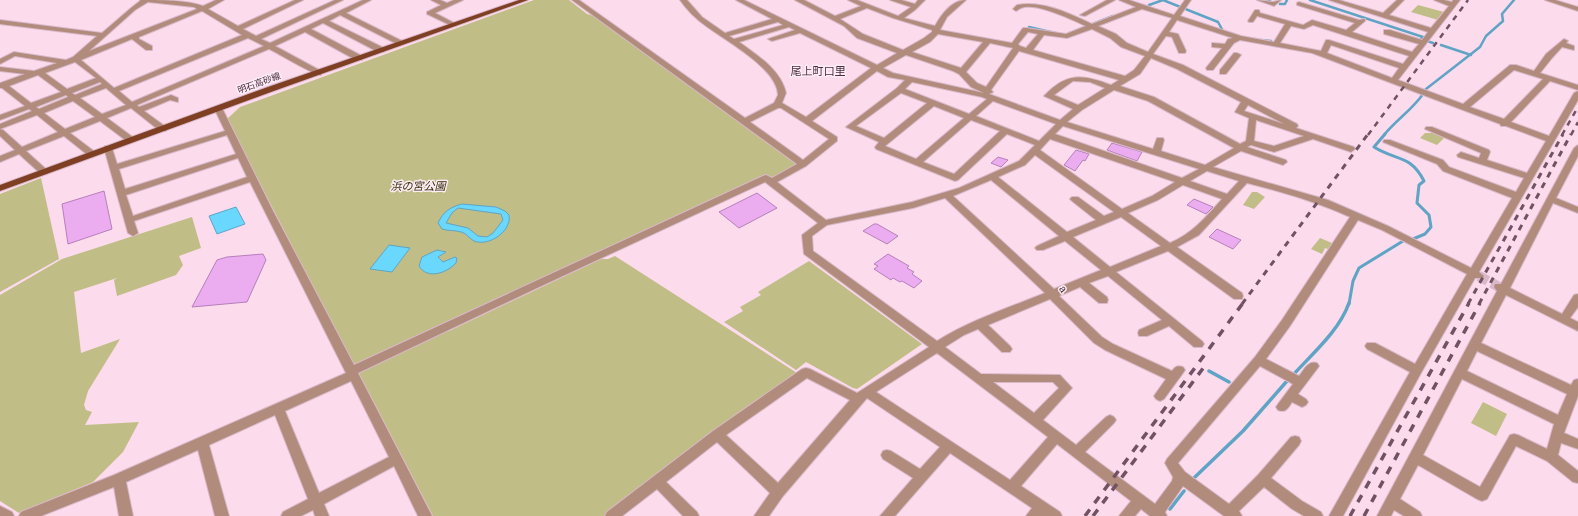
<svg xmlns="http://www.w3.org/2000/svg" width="1578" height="516" viewBox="0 0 1578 516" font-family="'Roboto Serif','Noto Sans JP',serif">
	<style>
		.green { fill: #c1bd86 }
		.water { fill: #69d7fe; stroke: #60a4c5; fill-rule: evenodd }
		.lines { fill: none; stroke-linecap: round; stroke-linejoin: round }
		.stream-far2 { stroke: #60a4c5; stroke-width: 2.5 }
		.stream-far1 { stroke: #60a4c5; stroke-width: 3 }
		.stream { stroke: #60a4c5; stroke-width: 3.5 }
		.building { fill: #ecadf0; stroke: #b67fba }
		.minor-tunnel { stroke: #d8b8c9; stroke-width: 10; stroke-dasharray: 10 4.5; stroke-linecap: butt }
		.minor-casing { stroke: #d8b8c9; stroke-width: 2 }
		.major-casing { stroke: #d8b8c9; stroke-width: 2 }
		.minor { fill: #b18b7b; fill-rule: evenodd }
		.major { fill: #7e3f22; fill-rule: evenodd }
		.rail-far2 { stroke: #715263; stroke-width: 2.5; stroke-dasharray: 5.5 5.5; stroke-linecap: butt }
		.rail-far1 { stroke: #715263; stroke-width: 3; stroke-dasharray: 6 6; stroke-linecap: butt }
		.rail { stroke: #715263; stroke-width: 3.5; stroke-dasharray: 8 8; stroke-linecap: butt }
		.labels { text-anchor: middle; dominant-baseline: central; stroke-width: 3; stroke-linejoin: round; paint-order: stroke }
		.far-street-label { font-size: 9px; fill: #4c2e3f; stroke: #feedf6 }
		.far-quarter-label { font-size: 11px; fill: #4c2e3f; stroke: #feedf6 }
		.park-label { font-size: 11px; font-style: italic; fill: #302d04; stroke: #feedf6 }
		.street-label { font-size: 11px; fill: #4c2e3f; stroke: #feedf6 }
	</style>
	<rect width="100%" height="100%" fill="#fbdbec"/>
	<path class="green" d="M534,0H569L587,14L594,16L796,164L797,166L776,178L757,179L353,365L227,119L240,107Z
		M1418,5L1444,12L1438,20L1411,12Z
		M1425,133H1435L1445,137L1437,145L1420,138Z
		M41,178L59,259L0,292V194Z
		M1252,192H1257L1265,197L1254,209L1243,205Z
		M192,217L201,248L179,256L183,265L176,275L117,296L114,280L117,278L74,292L81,353L120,339L88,391L84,405L86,410L92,412L85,425L139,422L123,452L93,482L19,513L0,501V295L62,259Z
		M1320,238L1332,243L1328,249L1325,248L1322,254L1311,249Z
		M615,256L797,373L604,516H433L359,374L360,369L447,328L449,331L601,259H608Z
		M809,261L922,344L857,389L853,388L806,362L796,370L724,322L743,311L740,307L761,295L758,292Z
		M1483,402L1507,414L1496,436L1471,423Z"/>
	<path class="water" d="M462,204L496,207L505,211L509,215C512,231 489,247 474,241C469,238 466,233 461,232C455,230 448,231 442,229L438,223C443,212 450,207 462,204ZM458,208L501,214L503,220L493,233L487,237L478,236L468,228L446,223L452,213Z
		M236,207L245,224L217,234L209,216Z
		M389,245L410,248L392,272L370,269Z
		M437,250L446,252L438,257L443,262L455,257L457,258L456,263C447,273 427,280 419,266L422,257Z"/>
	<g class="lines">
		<path class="stream-far2" d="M1163,0L1218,22L1223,31
			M1267,0L1270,1
			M1310,0L1423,37L1421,39L1433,43
			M1280,4H1285L1287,0
			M1149,5L1163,0
			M1029,27L1055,33
			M1070,33L1113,16
			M1261,40L1271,41
			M1441,45L1471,55
			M1426,89L1480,47L1486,36L1503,21L1502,14L1514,0
			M1384,135C1396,120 1412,110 1423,94"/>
		<path class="stream-far1" d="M1385,134L1374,147C1396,161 1410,154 1424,181L1419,185L1417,203L1429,215L1431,227L1425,234L1413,239
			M1349,304L1353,281L1359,268L1403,241"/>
		<path class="stream" d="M1209,371L1229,382
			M1294,374C1313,353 1339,331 1349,303
			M1195,477L1243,431L1287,381
			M1170,509L1184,491"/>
	</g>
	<path class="building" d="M1112,143L1142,152L1137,161L1107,150Z
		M1076,150L1089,154L1085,161L1083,160L1075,171L1064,165Z
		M998,157L1008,160L1001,167L991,163Z
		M104,191L112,229L68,244L62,204Z
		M757,193L777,208L739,228L719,212Z
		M1194,199L1213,207L1206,214L1187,205Z
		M874,224H877L898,236L887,244L863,231Z
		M1217,229L1241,240L1233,249L1209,237Z
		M263,254L266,260L247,302L192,307L217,260L227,257Z
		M888,254L909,266L907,268L914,272L912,274L922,281L914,288L902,281L900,282L893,278L891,280L874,269L878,266L874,264Z"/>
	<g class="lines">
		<path class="minor-tunnel" d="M1479,276L1499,287"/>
		<g class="minor-casing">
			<path id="minor" d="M140,0C157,0 188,0 203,6L216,0H224L208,9L238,26L295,0H303L243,29L256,36L335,0H343L261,39L270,43L363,0H371L346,13L406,43L399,45L340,15L329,21L384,48V52H378L323,23L311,29L362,56V60H356L305,32L275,46L321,71V75C315,76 278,53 269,49L137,105L139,107L171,95L178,98V102L170,100L144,111L166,127V131H160L131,108L107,118L134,138V142H128L100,121L70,133L95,152L96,154L95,156H89L64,136L26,151L47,170L48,172L47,174H41L19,154L0,162V156L15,150L0,136V124L32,111L29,109L0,120V115L25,106L2,88H0V83L25,74L0,71V67L34,71L57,63L15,56L0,64V59L14,52L66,60L73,57L97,36L0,24V20L102,33L131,8L140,1ZM148,2L194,7L197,9L89,51L135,10ZM202,11L242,35L114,88L81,60L132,39L146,50H152V46L139,39V37ZM248,38L264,46L132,102L119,91ZM75,62L96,78L67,89L45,73ZM38,75L61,92L31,103L9,86ZM100,82L102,84L75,95L72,93ZM106,88L126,105L102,114L80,98ZM66,95L68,97L39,109L36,107ZM73,101L95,117L65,129L44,113ZM37,115L58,132L22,147L3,130L0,129Z
				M431,0H440L447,3L454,0H463L435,13L456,24V26H452L427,14V12L441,5Z
				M572,0H579L745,118L774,103L778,95C777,68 726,41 706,26C696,19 687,10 680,0H687L702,17L725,33L772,19L736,0H744L877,65L897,53L857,38L844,26L795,0H804L835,16L861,6L848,0H857L898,16L911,7L890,0H901L915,4L918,0H925L915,10L904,18L935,26C941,15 952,0 966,0L947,17L940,30L1012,43L1023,28H1026L1066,34L1086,26C1072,20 1036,2 1021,8C1019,9 1018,10 1016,11L1013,9L1017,5C1042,0 1069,13 1092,24L1136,7L1119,0H1129L1174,15L1185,0H1191L1180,16L1241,36L1274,42L1285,24L1257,16L1253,22H1249L1248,21L1255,10H1259L1260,13L1303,25L1312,20L1346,30L1355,23L1297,5V3L1299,2L1359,20L1365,19V21L1352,32L1412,52L1419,44L1384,34V30H1390L1422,40L1428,32L1329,0H1339L1383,13L1397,0H1404L1389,15L1431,28L1449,6L1434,0H1444L1452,2L1453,0H1460L1398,80L1463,104L1510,65H1516L1534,71L1546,54L1564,39L1568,41L1566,43L1574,46V50L1562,47L1552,58L1540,73L1578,85V90L1550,81L1511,122L1549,136L1574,93L1578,91V100L1479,272L1484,276L1483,278H1475L1421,373L1343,516H1329L1410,372L1367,349L1365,346L1367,343H1375L1415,364L1467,274L1382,230L1358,220L1290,326L1266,359L1299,376C1304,370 1308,360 1317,363L1319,366L1317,369L1298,394L1306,399L1308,402L1306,405L1302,407L1292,402C1288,408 1286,413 1278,410L1276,407L1278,404L1293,384L1260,366L1178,463L1185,472L1229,504L1258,475L1291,437L1295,436L1299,437L1301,441L1299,445L1271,478L1302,501L1321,512L1323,516H1304L1292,509L1264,487L1239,511L1242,516H1224L1183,486L1165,512L1167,516H1150L1141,509L1135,516H1119L1131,501L1057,444L1021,486L1060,512L1062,516H1026L1032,508L950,453L895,516H880L913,478L883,459L881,455L883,451L887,450L891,451L920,469L940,447L867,398L783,496L769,516H754L770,493L717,442L666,482L697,512L699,516H683L657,489L622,516H605L607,512L713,431L802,369L806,368L810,369L857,393L929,347L804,254L802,235L818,223L765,182L537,288L358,373L432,516H418L394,466L324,504L329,516H315L313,510L301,516H281L283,512L308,499L275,415L209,445L229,516H215L198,450L126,482L133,516H119L114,487L41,516H19L21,512L114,475L346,373L250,182L134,221L138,233L133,236L128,233L104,148L105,146H111L112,148L117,164L225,131L214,108L218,106H221L273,211L354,365L763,176L766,175L772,178L797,164ZM867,8L893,18L932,30V32L924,38L903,50L863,34L840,19ZM1142,9L1172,18L1148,52L1127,43L1116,34L1098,26ZM1177,20L1233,38L1228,39L1225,44L1212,43V47L1222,48L1206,68L1207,70H1213L1234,43L1240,40L1312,53L1500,124L1501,126H1506L1546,141L1527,173L1487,160L1490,152L1489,150L1432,127H1426L1425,129L1481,153L1479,158L1461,152L1457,155L1458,157L1524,178L1516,192L1449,167L1443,160L1390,140H1384L1383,142L1437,164L1443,171L1512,198L1471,268L1388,226L1328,200L1213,167L1241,151L1283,165L1287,162L1286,160L1247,147L1251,145L1274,152L1313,139L1351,152L1355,149L1354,147L1296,128L1298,126L1297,124L1183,65L1153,54L1166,36L1172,37L1179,53H1185L1186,51L1178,34L1169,32ZM778,22L783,25L734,39L729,36ZM1313,25L1409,56L1403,64L1329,40H1326L1321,51L1280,43L1291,26L1304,29ZM789,27L795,30L768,39L772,41L800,33L871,68L806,117L782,103L786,93C781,70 757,55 739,42ZM1092,29L1110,38L1121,47L1145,56L1134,70L1125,76L1033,50L1044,35L1067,38ZM1028,32L1038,34L1026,48L1020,46L1018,44ZM938,34L983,42L961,68L912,52L930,42ZM990,43L1013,48L986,87L977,83L966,72ZM1331,45L1399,68L1392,78L1327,53ZM1019,51L1119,80L1111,85C1083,74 1066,72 1044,96L1073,109L1060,120L989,94L993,92L991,90ZM906,55L953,71L959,74L971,87L984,93L893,73L883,68ZM1151,58L1177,69L1241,102L1235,112L1249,118L1246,141L1240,144L1154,97L1120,86L1140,74ZM1514,70L1543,79L1504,119L1470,107ZM877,71L888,77L905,80L897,88L846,127L879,142L875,147L876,149L955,181L958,180L1007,134L1035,145L1019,161L959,188L912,202L826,220L777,182L806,166L837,141V137L812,121ZM1073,81L1090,82L1105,88L1078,105L1054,95ZM912,82L982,97L987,99L969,114L905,89ZM1114,90L1148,101L1234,148L1205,165L1161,151L1164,140L1163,138H1157L1153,149L1067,122L1082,110ZM901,93L927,103L884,138L856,126ZM993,101L1056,124L1039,141L976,116ZM1248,105L1284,124L1244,111ZM934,106L964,118L916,159L885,146ZM778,108H781L829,139L803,160L750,122ZM971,120L1000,131L954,174L923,162ZM1256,120L1304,136L1274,146L1254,141ZM1063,126L1199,169L1182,178L1055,134ZM227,135L236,154L125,189L119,169ZM1050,139L1175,182L1152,196L1122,209L1040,150ZM1035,155L1114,212L1104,216L1078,197H1072L1070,199L1072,201L1096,220L1067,232L998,177L1025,165ZM238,158L247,177L133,216L126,195ZM1207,171L1239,181L1227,194L1190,181ZM991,180L1059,236L1037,246L1035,248L1037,250H1043L1065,241L1101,270L1054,289L953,196ZM1247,183C1283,192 1317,202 1350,217L1282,320L1255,357L1167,459L1165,463L1173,477L1172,481L1155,504L1085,452L1114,423L1116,420L1114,417L1110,415L1106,417L1076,445L1043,420L1072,388L1060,375L981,374L945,347L964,335L978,329L1002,352H1010L1012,349L1010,346L988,325L1050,299L1094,343L1105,350L1166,379L1154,396L1156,399L1160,401L1164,399L1183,373L1185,370L1183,367C1177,365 1175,367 1172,371L1113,344L1102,337L1059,296L1080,287L1099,303H1107L1108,300L1107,297L1089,283L1108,276L1162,320L1139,330L1138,333L1139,336H1147L1169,326L1194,347H1202L1204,344L1202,341L1116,272L1168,251L1234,299H1242L1243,296L1242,293L1177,247L1199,235ZM1183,185L1222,199C1206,217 1193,233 1170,243L1128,213L1158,200ZM945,198L1045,293C1008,308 971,320 937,341L813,251L812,236L827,225L913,208ZM1121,217L1161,246L1110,267L1073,237ZM937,353L1048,437L1010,480L876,392ZM807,378L850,400L778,483L726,435ZM351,381L389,457L319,493L285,411ZM993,382H1053L1059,388L1034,413Z
				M1107,0H1115L1085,16L1080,15Z
				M1257,0L1273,2L1281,0L1274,6Z
				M1545,0H1555L1578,7V11Z
				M1234,53H1237L1241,55L1226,74H1220V70Z
				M1578,145V156L1556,198L1578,207V213L1553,203L1510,288L1562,314L1574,295L1578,294V307L1570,318L1578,322V331L1506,295L1481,343L1571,385L1574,380L1578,379V396L1564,433L1578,439V449L1561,443L1558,455L1578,471V483L1573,482L1547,461L1516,446L1487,499L1482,501L1477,499L1418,465L1400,499L1420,512L1422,516H1404L1394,510L1391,516H1377L1497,291L1494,287L1495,284H1501L1574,148ZM1477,351L1567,394L1558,415L1467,371ZM1462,379L1554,424L1547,449L1518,435L1514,434L1510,435L1480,487L1423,455Z
				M0,506L12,512L14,516H0Z"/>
		</g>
		<g class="major-casing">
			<path id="major" d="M519,0H528L271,92L0,191V185L265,88Z"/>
		</g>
		<use href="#minor" class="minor"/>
		<use href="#major" class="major"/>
		<path class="rail-far2" d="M1368,135L1468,0
			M1562,135L1578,107
			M1571,135L1578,122"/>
		<path class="rail-far1" d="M1242,304L1368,134
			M1468,304L1563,134
			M1479,304L1571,134"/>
		<path class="rail" d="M1085,516L1243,303
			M1093,516L1204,367
			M1350,516L1469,303
			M1364,516L1480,303"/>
	</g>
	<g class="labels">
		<g class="far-street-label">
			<text transform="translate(259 83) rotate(-20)">明石高砂線</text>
		</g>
		<g class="far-quarter-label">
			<text x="818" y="71">尾上町口里</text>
		</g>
		<g class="park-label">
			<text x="418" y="186">浜の宮公園</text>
		</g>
		<g class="street-label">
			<text transform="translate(1063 289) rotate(53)">a</text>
		</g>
	</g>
</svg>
